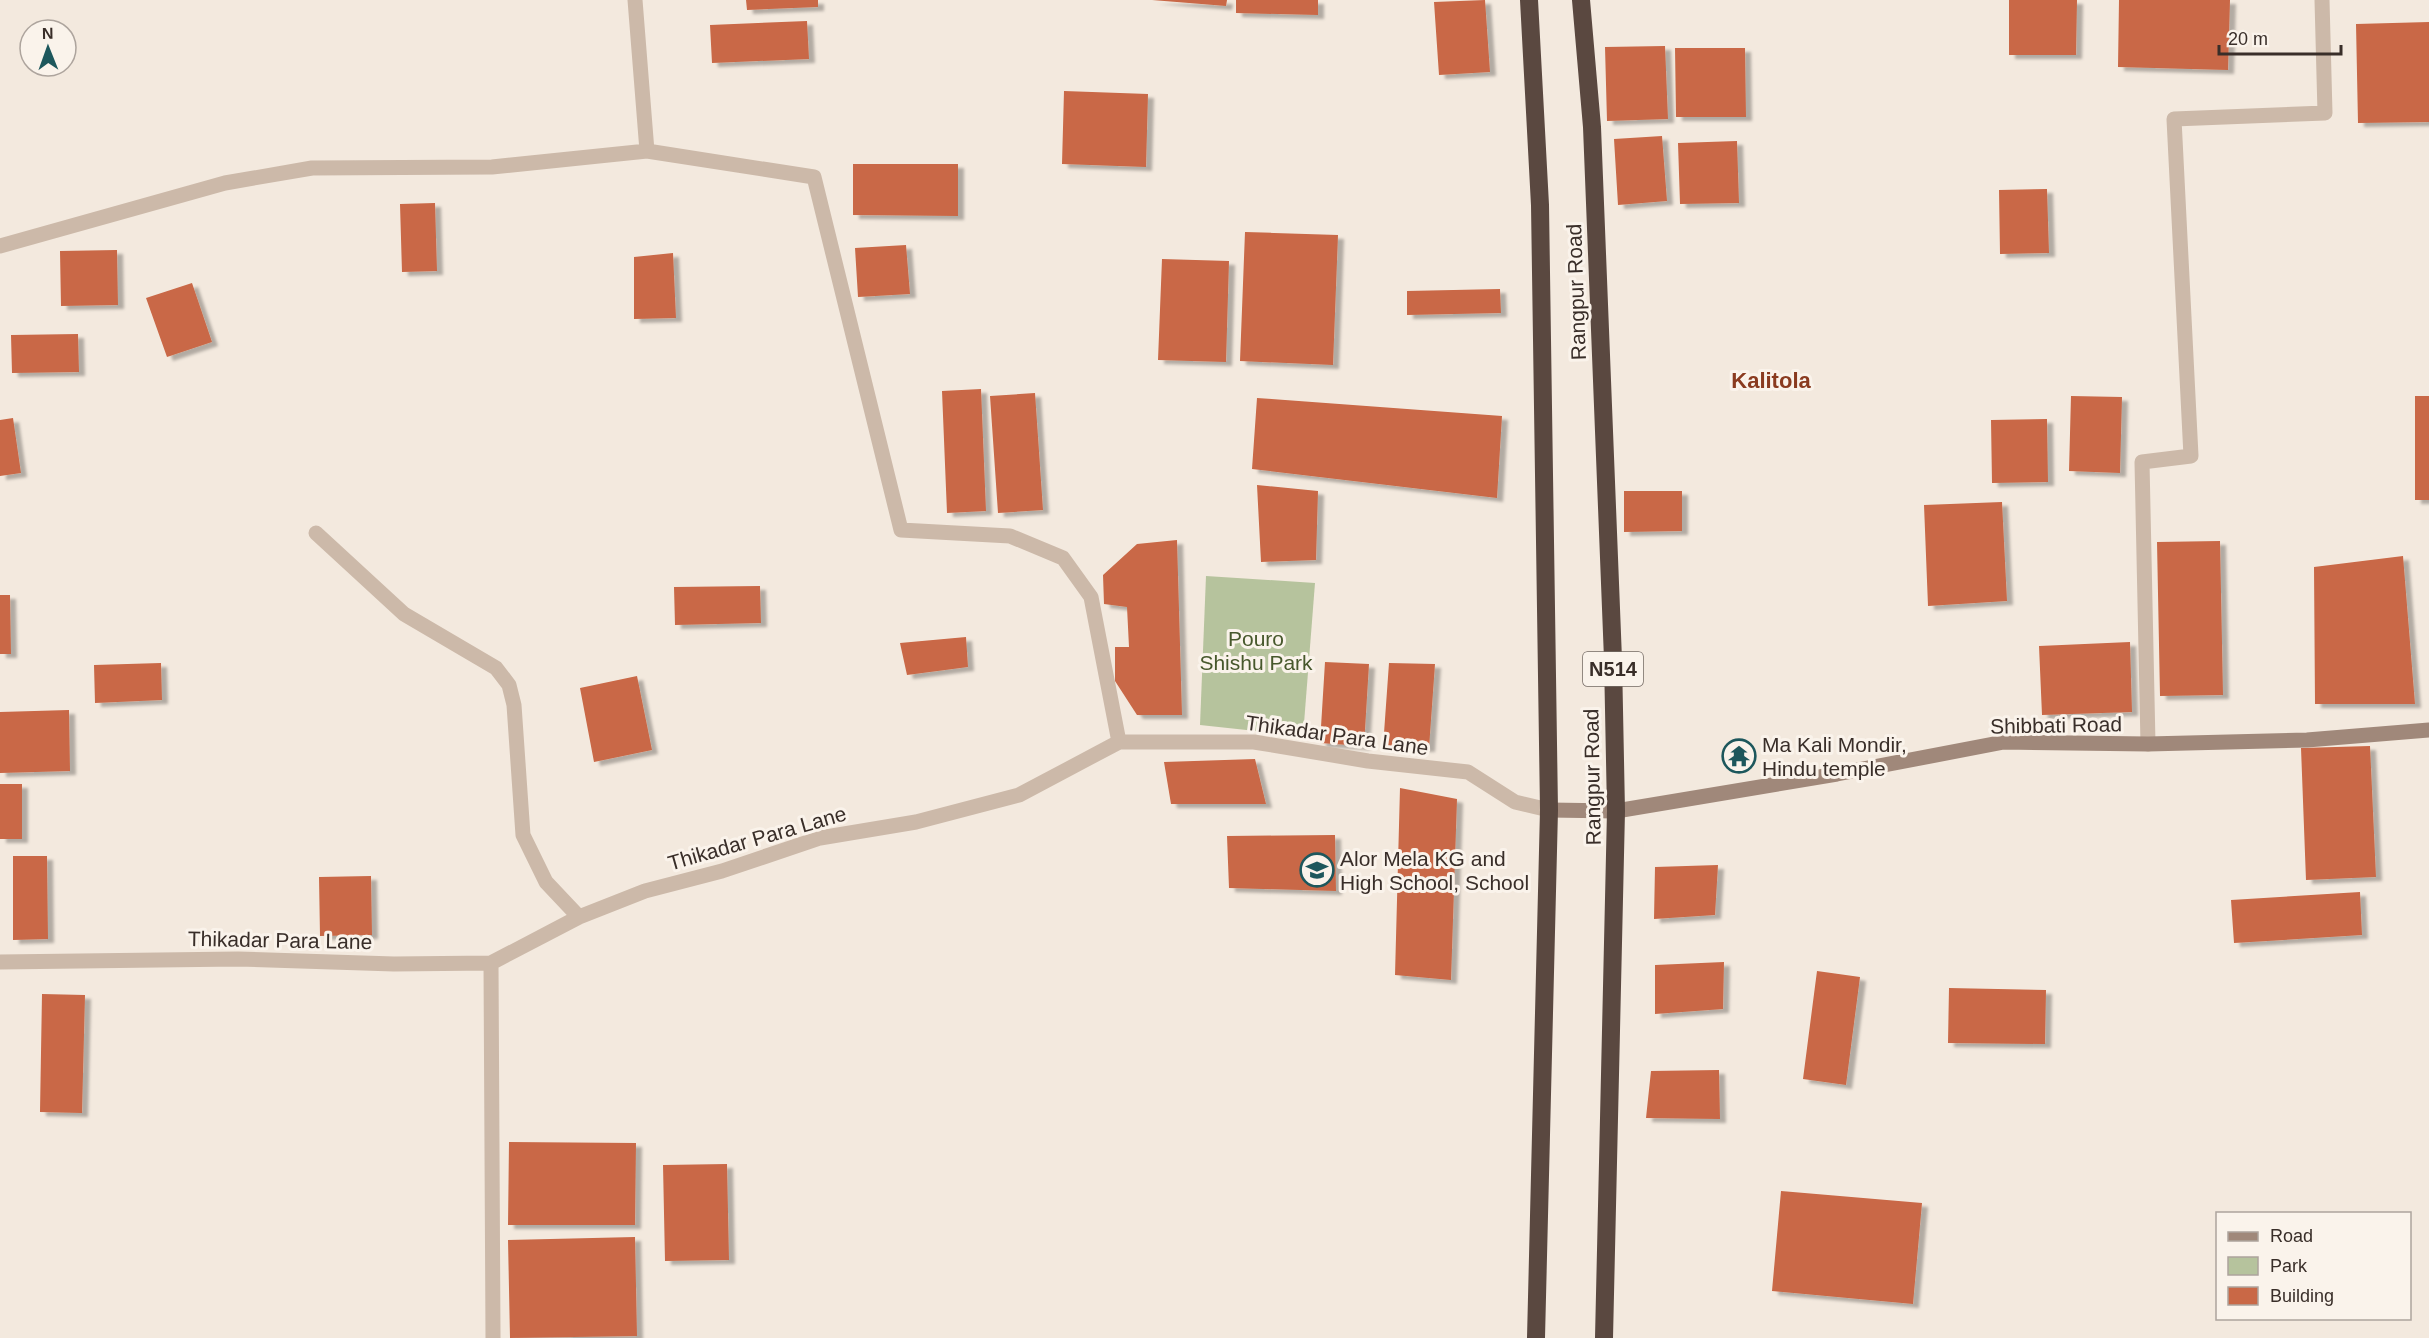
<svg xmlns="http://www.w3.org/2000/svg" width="2429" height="1338" viewBox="0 0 2429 1338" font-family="Helvetica,sans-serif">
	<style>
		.green { fill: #b6c39d }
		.building { fill: #c96846; filter: url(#shadow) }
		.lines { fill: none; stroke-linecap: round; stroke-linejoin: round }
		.street { stroke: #ccb9a9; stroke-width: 15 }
		.secondary { stroke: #a0887a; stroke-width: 15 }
		.highway { stroke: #5a4840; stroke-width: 18 }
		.labels { text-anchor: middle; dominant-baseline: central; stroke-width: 6; stroke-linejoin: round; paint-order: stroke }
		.shield { fill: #faf3eb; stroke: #736963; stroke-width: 1.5 }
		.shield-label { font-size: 20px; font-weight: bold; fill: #392e29 }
		.street-label { font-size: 21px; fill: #392e29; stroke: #faf3eb }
		.park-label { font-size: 21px; fill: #47582c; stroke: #faf3eb }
		.poi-label { font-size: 21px; fill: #392e29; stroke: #faf3eb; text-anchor: start }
		.neighbourhood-label { font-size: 22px; font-weight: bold; fill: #8a3b20; stroke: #faf3eb }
	</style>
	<defs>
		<filter id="shadow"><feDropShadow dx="6" dy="4" stdDeviation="1.5" flood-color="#0004"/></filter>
	</defs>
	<rect width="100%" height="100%" fill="#f3e9de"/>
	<path class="green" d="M1206,576L1315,583L1303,736L1200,725Z"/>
	<path class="building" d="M746,0H818V7L747,10Z
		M1152,0H1227L1226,6Z
		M1236,0H1318V15L1236,13Z
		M1485,0L1490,72L1439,75L1434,2Z
		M2009,0H2077L2076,55H2009Z
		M2119,0H2230L2228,70L2118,67Z
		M807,21L809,59L712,63L710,25Z
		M2429,22V122L2358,123L2356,24Z
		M1665,46L1668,119L1607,121L1605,47Z
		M1675,48H1745L1746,117H1676Z
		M1064,91L1148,94L1146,167L1062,164Z
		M1662,136L1667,201L1618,205L1614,139Z
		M1737,141L1739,203L1680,204L1678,143Z
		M853,164H958V216L853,215Z
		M2047,189L2049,253L2000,254L1999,190Z
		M435,203L437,271L402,272L400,204Z
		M1245,232L1338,235L1333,365L1240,361Z
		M906,245L910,294L858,297L855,248Z
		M117,250L118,305L61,306L60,251Z
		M673,253L676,318L634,319V257Z
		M1162,259L1229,261L1226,362L1158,360Z
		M192,283L212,342L167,357L146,298Z
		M1500,289L1501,313L1407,315V291Z
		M78,334L79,372L12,373L11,335Z
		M981,389L986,511L947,513L942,391Z
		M1035,393L1043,510L998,513L990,396Z
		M2071,396L2122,397L2120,473L2069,471Z
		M2415,396H2429V500H2415Z
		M1257,398L1502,416L1497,498L1252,469Z
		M13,418L21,473L0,476V420Z
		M2047,419L2048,482L1992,483L1991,420Z
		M1257,485L1318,491L1316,560L1261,562Z
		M1624,491H1682V531L1624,532Z
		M2002,502L2007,601L1928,606L1924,505Z
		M1177,540L1182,715H1137L1115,681V647H1129L1127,607L1104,604L1103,575L1137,544Z
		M2220,541L2223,695L2160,696L2157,542Z
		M2403,556L2415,704H2315L2314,567Z
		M760,586L761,623L675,625L674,587Z
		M0,595H10L11,654H0Z
		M966,637L968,667L907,675L900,643Z
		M2130,642L2132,712L2042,715L2039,646Z
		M1325,662L1369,664L1364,746L1320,743Z
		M161,663L162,700L95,703L94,665Z
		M1389,663L1435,664L1429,748L1383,747Z
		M637,676L652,750L594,762L580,688Z
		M69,710L70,771L0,773V712Z
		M2370,746L2376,877L2306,880L2301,748Z
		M1255,759L1266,804H1171L1164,762Z
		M0,784H22V839H0Z
		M1400,788L1457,799L1451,980L1395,975Z
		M1335,835L1336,891L1229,888L1227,836Z
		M13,856H47L48,939L13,940Z
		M1718,865L1715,915L1654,919L1655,867Z
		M371,876L372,935L320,936L319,877Z
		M2360,892L2362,935L2234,943L2231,900Z
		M1724,962L1723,1009L1655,1014V965Z
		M1817,971L1860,977L1846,1085L1803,1079Z
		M1949,988L2046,990L2045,1044L1948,1043Z
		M42,994L85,995L82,1113L40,1112Z
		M1719,1070L1720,1119L1646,1118L1651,1071Z
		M509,1142L636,1143L635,1225H508Z
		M727,1164L729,1260L665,1261L663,1165Z
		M1781,1191L1922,1203L1913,1304L1772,1291Z
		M635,1237L637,1336L510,1338L508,1240Z"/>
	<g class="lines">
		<path class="street" d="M635,0L647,151
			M0,246L225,183L312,168L492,167L647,151L814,177L901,530L1010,536L1063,558L1091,597L1119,742
			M316,533L404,614L496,668L509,685L514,705L523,835L546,882L579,917
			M2148,744L2142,462L2191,456L2174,119L2325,113L2322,0
			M0,962L238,959L394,964L491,963L579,917L645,891L722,871L820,838L916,822L1019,795L1119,742H1254L1368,761L1468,772L1515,802L1549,810
			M491,963L493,1338"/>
		<path class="secondary" d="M1549,810L1616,811L1837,774L2004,742L2148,744L2307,740L2429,730"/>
		<path class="highway" d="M1529,0L1540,205L1549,810L1536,1338
			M1581,0L1592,127L1613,659L1616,811L1604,1338"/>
	</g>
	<defs>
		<g id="temple-ring" transform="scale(1.725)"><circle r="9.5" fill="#faf3eb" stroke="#1d575c" stroke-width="1.5"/><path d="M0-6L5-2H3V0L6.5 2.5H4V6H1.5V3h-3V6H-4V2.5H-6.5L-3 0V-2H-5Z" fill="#1d575c"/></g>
		<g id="school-ring" transform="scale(1.725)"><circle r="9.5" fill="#faf3eb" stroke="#1d575c" stroke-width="1.5"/><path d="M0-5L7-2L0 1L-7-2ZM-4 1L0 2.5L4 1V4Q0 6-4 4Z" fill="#1d575c"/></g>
	</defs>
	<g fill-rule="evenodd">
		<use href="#temple-ring" x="1739" y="756"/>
		<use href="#school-ring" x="1317" y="870"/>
	</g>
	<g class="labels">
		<rect class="shield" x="1583" y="652" width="60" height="34" rx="4.5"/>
		<g class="shield-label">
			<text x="1613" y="669">N514</text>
		</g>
		<g class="street-label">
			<text transform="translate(1576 292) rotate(-92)">Rangpur Road</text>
			<text transform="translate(2056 725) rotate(-1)">Shibbati Road</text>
			<text transform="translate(1337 735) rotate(8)">Thikadar Para Lane</text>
			<text transform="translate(1592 777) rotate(-91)">Rangpur Road</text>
			<text transform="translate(757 838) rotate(-16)">Thikadar Para Lane</text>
			<text transform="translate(280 940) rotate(1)">Thikadar Para Lane</text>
		</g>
		<g class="park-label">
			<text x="1256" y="638">Pouro<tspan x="1256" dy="24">Shishu Park</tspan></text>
		</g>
		<g class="poi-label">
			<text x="1762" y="744">Ma Kali Mondir,<tspan x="1762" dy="24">Hindu temple</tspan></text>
			<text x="1340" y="858">Alor Mela KG and<tspan x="1340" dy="24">High School, School</tspan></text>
		</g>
		<g class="neighbourhood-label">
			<text x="1771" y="380">Kalitola</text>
		</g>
	</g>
	<rect x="2216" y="1212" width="195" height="108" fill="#faf3eb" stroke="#ada49d" stroke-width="1.5"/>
	<rect x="2228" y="1232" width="30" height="9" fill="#a0887a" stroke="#ada49d" stroke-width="1.5"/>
	<text x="2270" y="1242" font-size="18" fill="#392e29">Road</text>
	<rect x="2228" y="1257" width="30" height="18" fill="#b6c39d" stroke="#ada49d" stroke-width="1.5"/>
	<text x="2270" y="1272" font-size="18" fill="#392e29">Park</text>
	<rect x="2228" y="1287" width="30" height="18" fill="#c96846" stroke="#ada49d" stroke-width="1.5"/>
	<text x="2270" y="1302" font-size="18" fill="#392e29">Building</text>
	<g transform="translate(48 48) rotate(359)"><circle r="28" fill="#faf3eb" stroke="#ada49d" stroke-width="1.5"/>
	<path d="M0-4.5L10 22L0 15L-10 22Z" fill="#1d575c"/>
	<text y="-9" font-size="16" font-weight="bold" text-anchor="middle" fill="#392e29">N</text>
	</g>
	<path d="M2219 45v9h122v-9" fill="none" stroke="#392e29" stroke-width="3"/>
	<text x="2228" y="45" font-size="18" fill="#392e29" stroke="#faf3eb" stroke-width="4.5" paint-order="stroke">20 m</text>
</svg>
